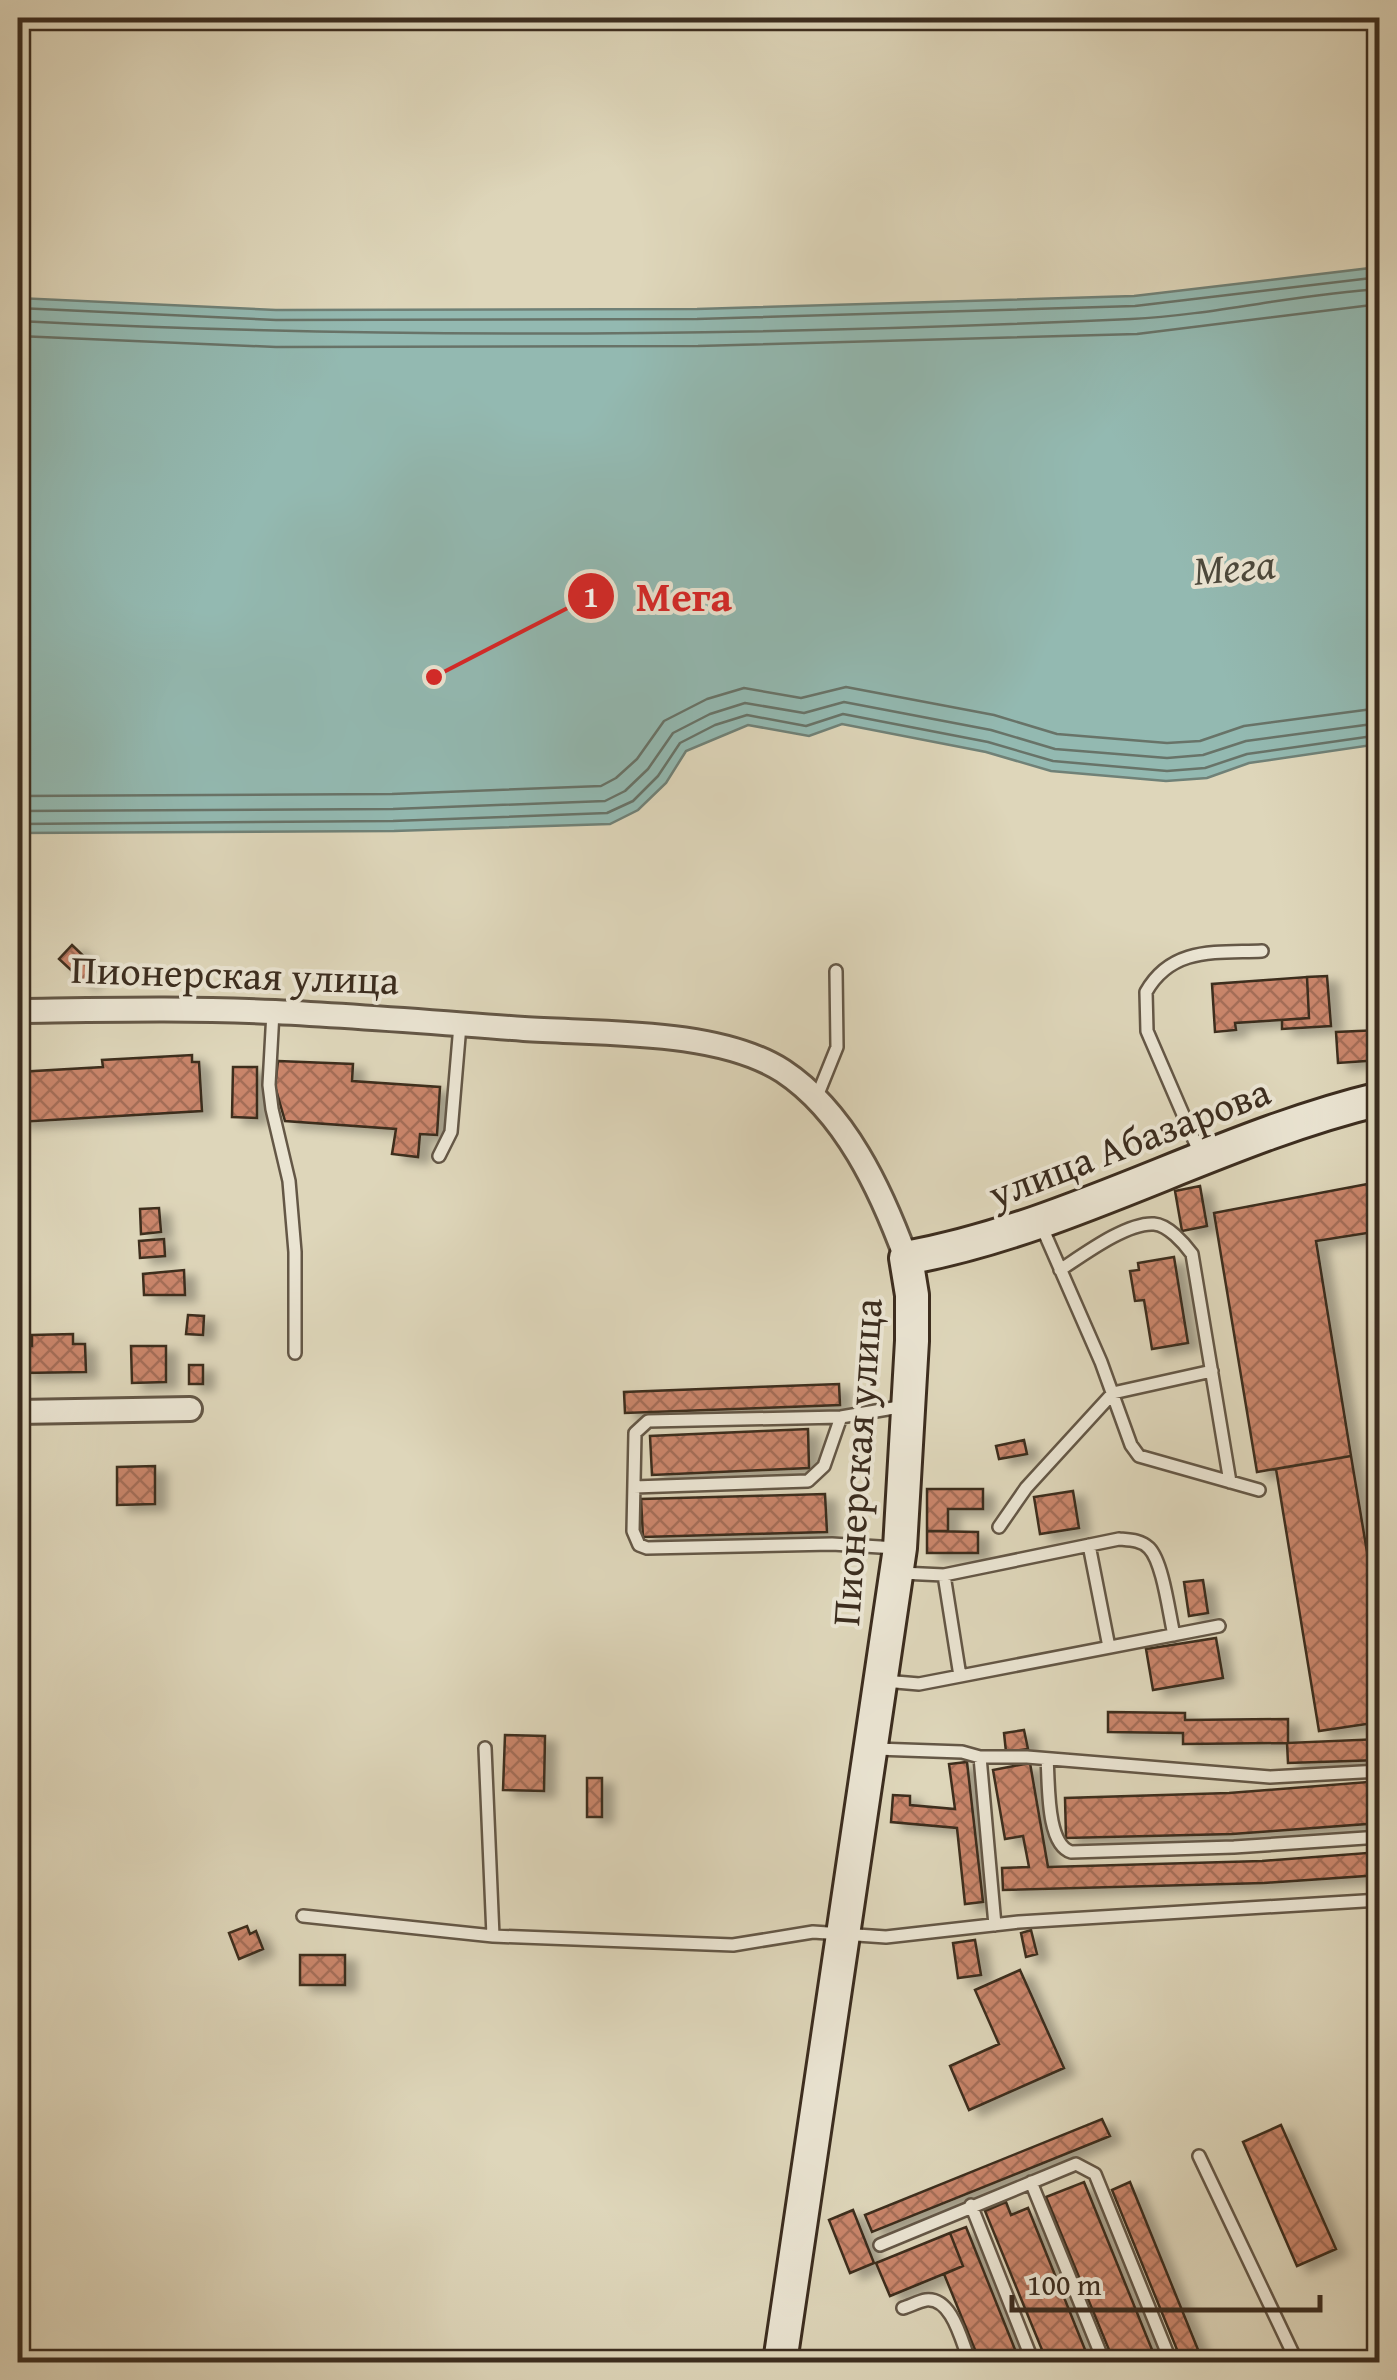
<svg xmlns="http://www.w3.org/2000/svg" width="1397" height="2380" viewBox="0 0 1397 2380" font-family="'Gentium Book Plus',serif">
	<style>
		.water { fill: #93b9b1; stroke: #708177; stroke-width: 2.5 }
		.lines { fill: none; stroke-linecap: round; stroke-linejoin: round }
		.shore { stroke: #687368; stroke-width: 2.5 }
		.building { fill: url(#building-cross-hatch); stroke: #3c2d1f; stroke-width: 2.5; filter: url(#shadow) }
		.lane-casing { stroke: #645746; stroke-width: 16 }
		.street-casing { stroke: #645746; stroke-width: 28 }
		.secondary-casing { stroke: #3c2d1f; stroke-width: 38 }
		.lane { stroke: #eae4d2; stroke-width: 11 }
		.street { stroke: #eae4d2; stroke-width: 22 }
		.secondary { stroke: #eae4d2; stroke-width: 32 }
		.labels { text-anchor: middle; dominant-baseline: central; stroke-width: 8; stroke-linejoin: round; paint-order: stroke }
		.street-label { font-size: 40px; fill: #3c2d1f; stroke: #eae4d2 }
		.water-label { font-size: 42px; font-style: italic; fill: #4d493c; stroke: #eae4d2 }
		.leader { fill: none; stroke: #d62828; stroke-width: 4 }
		.callout-dot { fill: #d62828; stroke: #eae4d2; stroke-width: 4 }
		.mark-label { font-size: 30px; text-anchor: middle; font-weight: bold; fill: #fff }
		.callout-label { font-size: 42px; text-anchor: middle; font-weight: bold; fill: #d62828; stroke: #eae4d2; stroke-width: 8; stroke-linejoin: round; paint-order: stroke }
	</style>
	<defs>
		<pattern id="building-cross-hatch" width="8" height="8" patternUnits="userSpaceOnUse" patternTransform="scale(2.5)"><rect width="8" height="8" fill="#c9856b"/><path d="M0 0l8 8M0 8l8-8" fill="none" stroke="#a46d57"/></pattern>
		<filter id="shadow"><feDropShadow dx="11" dy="6" stdDeviation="5" flood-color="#0004"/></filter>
	</defs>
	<rect width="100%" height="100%" fill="#ded6ba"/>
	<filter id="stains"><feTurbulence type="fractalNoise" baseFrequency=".002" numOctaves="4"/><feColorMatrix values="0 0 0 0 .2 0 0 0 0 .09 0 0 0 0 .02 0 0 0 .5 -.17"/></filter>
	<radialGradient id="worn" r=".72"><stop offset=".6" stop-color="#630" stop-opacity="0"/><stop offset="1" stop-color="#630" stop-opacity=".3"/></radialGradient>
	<path class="water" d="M1379,267V744L1249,763L1207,778L1166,781L1051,771L986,752L842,724L809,736L748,725L686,751L666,783L638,810L610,824L394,831L18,833V298L276,310L697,309L1134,296Z"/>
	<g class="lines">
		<path class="shore" d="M18,308L276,320L697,319L1135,306L1380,277
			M18,321C388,340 761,336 1131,319C1214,315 1296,294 1380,289
			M18,336L276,347L698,346L1137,334L1380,304
			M18,796L392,794L601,786L616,778L637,759L664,721L707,699L744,688L801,698L846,687L994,715L1057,734L1167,743L1200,741L1244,726L1380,708
			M18,811L393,809L605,801L625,791L648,769L673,733L710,714L745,703L804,713L844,702L991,730L1055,749L1167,758L1203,755L1246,741L1380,723
			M18,824L393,821L607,813L633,801L658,776L680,743L715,725L747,715L806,726L843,714L988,742L1053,761L1167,771L1205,768L1247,754L1380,735"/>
	</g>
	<path class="building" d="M72,945L98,970L85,983L59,959Z
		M1327,976L1331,1026L1282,1029V1020L1309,1018L1307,977Z
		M1307,977L1309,1018L1235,1023L1236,1030L1215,1032L1212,984Z
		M1380,1030V1060L1338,1063L1336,1032Z
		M192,1055V1062H199L202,1111L18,1122V1072L103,1067L102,1060Z
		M278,1061L353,1064L352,1081L440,1087L437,1135L420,1134L418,1157L392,1154L396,1129L285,1121L275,1086Z
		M233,1067H257V1118L232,1117Z
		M1378,1182L1380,1231L1316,1241L1351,1456L1257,1472L1214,1213Z
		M1200,1186L1207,1226L1182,1231L1175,1191Z
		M159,1208L161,1232L141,1234L140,1209Z
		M164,1239L165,1256L140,1258L139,1241Z
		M1174,1257L1188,1343L1152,1349L1144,1300L1135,1301L1130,1271L1139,1270L1138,1263Z
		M184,1270L185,1295H144L143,1274Z
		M188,1315L204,1316L203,1335L186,1334Z
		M73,1334V1344H85L86,1372L22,1373V1346H32V1335Z
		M131,1346H166V1382L132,1383Z
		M189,1365H203V1384H189Z
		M839,1384L840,1405L625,1413L624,1392Z
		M808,1429L809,1468L652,1475L650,1436Z
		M1024,1440L1027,1454L999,1459L996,1446Z
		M1351,1456L1380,1630V1722L1319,1731L1276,1469Z
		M155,1466V1504L117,1505V1467Z
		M927,1489H983V1509H948V1531H927Z
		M1073,1491L1079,1528L1040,1534L1034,1497Z
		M825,1494L827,1532L643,1537L641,1499Z
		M927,1531L978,1532V1553H927Z
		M1203,1580L1208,1613L1189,1616L1184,1582Z
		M1216,1638L1223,1678L1153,1690L1146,1649Z
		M1108,1712L1185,1713V1720L1288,1719V1743L1380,1739V1760L1288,1763L1287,1743L1183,1744V1733L1108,1732Z
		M1024,1730L1028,1749L1006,1752L1004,1733Z
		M505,1735L545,1736L544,1791L503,1790Z
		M967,1762L983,1902L965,1904L957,1828L891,1822L893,1795L910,1796V1805L955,1809L949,1764Z
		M1030,1763L1048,1867L1262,1861L1380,1852V1875L1264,1883L1003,1890L1002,1868L1029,1867L1023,1836L1005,1839L993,1770Z
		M587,1778H602V1817H587Z
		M1380,1781V1823L1232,1834L1066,1838L1065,1798L1229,1793Z
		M247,1926L250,1934L256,1931L263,1949L239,1959L229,1933Z
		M1031,1930L1037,1954L1026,1957L1021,1933Z
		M975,1940L981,1975L958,1978L953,1943Z
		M300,1955H345V1985H300Z
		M1020,1970L1064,2068L969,2110L950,2066L999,2044L975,1990Z
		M1102,2119L1110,2136L872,2232L865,2215Z
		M1281,2125L1336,2249L1297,2266L1243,2142Z
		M1084,2182L1157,2362H1114L1046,2197Z
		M1130,2182L1203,2362H1182L1112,2190Z
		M1006,2202L1011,2215L1028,2208L1090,2362H1047L985,2211Z
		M853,2210L874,2263L850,2273L829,2220Z
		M966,2227L1020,2362H980L944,2274L963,2266L950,2233Z
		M950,2233L963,2266L890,2296L876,2263Z"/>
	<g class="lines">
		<g class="lane-casing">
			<path id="lane" d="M273,1012L269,1085L272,1109L289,1181L295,1252V1353
				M816,1099L837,1047L836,971
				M439,1156L451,1132L460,1025
				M1201,1156L1147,1031L1146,992C1172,946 1217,953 1262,951
				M1041,1225L1101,1362L1131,1445L1139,1456L1259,1490
				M1060,1270C1083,1255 1127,1222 1154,1224C1168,1225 1184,1243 1192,1254L1230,1482
				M634,1487L808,1481L824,1466L841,1417
				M999,1527L1026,1488L1113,1393L1212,1371
				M1089,1545L1109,1647
				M896,1548L832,1544L647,1548L639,1545L633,1531L635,1433L648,1421L841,1417L905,1406
				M901,1573L944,1575L1119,1539C1130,1540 1141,1540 1149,1548C1163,1562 1169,1614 1174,1635
				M944,1575L960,1676
				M884,1681L919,1684L1219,1626
				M485,1748L493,1936
				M876,1749L962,1752L980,1757H1027L1270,1777L1380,1771
				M980,1757L995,1925
				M1047,1759C1049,1783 1046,1844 1071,1852L1234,1847L1380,1837
				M303,1916L493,1936L733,1945L813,1932L886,1937L1019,1922L1380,1900
				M1199,2156L1297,2362
				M1031,2182L1104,2362
				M971,2205L1033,2362
				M880,2245L1076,2164L1095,2174L1171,2362
				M903,2308C910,2306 919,2301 926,2300C953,2297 962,2344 970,2362"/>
		</g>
		<g class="street-casing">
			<path id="street" d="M18,1011C103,1010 189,1008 275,1012C358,1016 441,1023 524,1029C601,1034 718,1029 783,1071C845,1112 881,1190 906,1258
				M18,1412L190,1409"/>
		</g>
		<g class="secondary-casing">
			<path id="secondary" d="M780,2362L900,1548L912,1341V1295L906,1258C1071,1228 1217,1138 1380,1099"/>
		</g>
		<use href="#lane" class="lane"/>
		<use href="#street" class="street"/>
		<use href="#secondary" class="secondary"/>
	</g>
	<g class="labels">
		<g class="street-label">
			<text transform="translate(235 974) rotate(2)">Пионерская улица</text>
			<text transform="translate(1129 1142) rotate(-21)">улица Абазарова</text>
			<text transform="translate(856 1462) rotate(-86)">Пионерская улица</text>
		</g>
		<g class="water-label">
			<text transform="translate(1234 566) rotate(-5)">Мега</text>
		</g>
	</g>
	<path class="leader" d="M434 677L591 596"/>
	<g class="callout-dot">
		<circle cx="434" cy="677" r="10"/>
		<circle cx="591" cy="596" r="25"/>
	</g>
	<g class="mark-label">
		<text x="591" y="607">1</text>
	</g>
	<g class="callout-label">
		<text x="684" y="611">Мега</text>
	</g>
	<rect width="1397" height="2380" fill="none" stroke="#ded6ba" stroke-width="60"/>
	<rect x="20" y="20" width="1357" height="2340" fill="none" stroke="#3c2d1f" stroke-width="5"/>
	<rect x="30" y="30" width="1337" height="2320" fill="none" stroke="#3c2d1f" stroke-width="2.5"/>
	<path d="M1012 2295v15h308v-15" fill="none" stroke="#3c2d1f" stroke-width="5"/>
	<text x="1027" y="2295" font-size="30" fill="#3c2d1f" stroke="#eae4d2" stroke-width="8" paint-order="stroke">100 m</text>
	<rect width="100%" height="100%" filter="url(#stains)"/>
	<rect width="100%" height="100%" fill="url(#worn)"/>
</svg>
